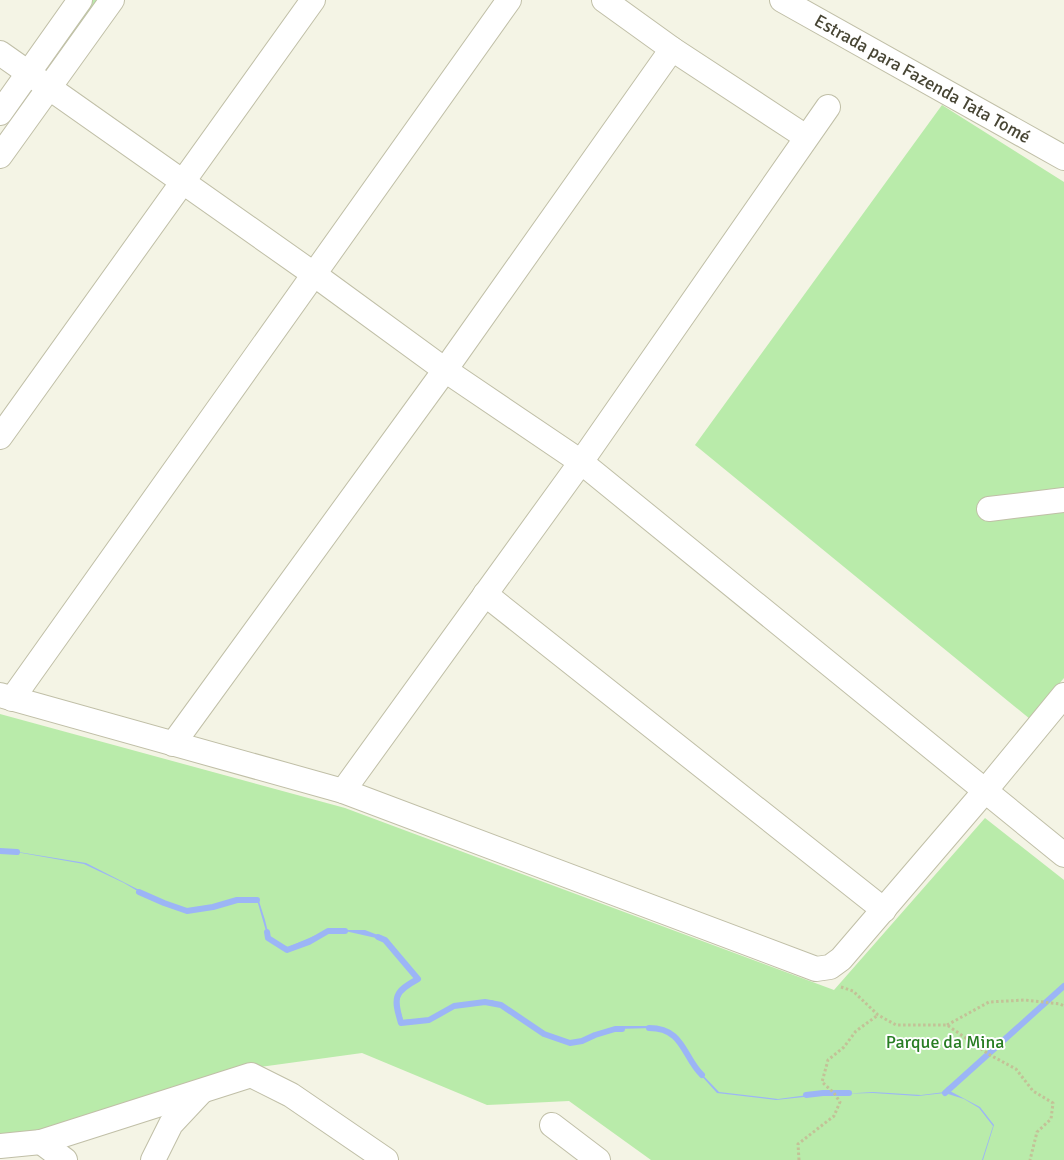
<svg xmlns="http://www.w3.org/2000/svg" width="1064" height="1160" viewBox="0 0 1064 1160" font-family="Signika,sans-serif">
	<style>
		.green { fill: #b9ebaa }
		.water { fill: #9cb5f6 }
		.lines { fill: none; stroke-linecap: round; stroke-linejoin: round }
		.stream { stroke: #9cb5f6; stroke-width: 6 }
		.minor-casing { stroke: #c0bfa7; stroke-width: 26 }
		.path { stroke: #c3c197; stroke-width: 3; stroke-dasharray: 2.5 2.5; stroke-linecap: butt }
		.minor { stroke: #fff; stroke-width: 24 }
		.labels { text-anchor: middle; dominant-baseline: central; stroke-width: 4; stroke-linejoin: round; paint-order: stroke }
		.street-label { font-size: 18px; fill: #474534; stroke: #fff }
		.park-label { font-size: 18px; fill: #287d23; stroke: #fff }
	</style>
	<rect width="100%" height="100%" fill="#f4f4e5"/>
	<path class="green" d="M93,0H101L66,51L61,47Z
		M942,105L1064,182V678L1030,719L695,445Z
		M0,714L345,808L834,990L985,818L1064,880V1160H651L569,1101L487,1105L362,1053L260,1067L40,1139L0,1141Z"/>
	<path class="water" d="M0,849L86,863L151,896L189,910L213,906L237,899L258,898L265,920L269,936L281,945L288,947L328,930H365L388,939L420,980L403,989L398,1004L403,1020L430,1018L455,1005L492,1000L504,1006L544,1033L571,1042L582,1039L597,1032L622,1026H652L661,1028L676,1036L687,1049L699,1071L719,1092L778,1099L823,1093L841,1094L873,1092L921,1095L945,1092L946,1088L962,1076L1064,986L948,1090L980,1107L994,1125L983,1160H982L993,1126L979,1108L964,1099L945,1093L918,1096L873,1093L832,1094L776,1100L717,1093L698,1072L684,1046L674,1036L655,1028L615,1029L595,1035L582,1041L570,1043L544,1034L501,1005L485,1002L454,1006L429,1020L401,1023L395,1004L402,988L418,979L385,940L345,931H328L309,942L287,950L268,938L257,900H237L213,907L187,911L146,896L124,883L84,864L10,851H0Z"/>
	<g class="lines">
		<path class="stream" d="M0,851L17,852
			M139,892L164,903L187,911L213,907L237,900H257
			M267,932L268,938L287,950L309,942L328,931H345
			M378,937L385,940L418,979C394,992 393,997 401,1023L429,1020L454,1006L485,1002L501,1005L544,1034L570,1043L582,1041L595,1035L615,1029H622
			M649,1028C684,1028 683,1057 702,1075
			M945,1093L1064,986
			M806,1095L823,1093H849"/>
		<g class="minor-casing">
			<g id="minor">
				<path d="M604,0L672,49L806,137"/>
				<path id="s1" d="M782,0L1064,158"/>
				<path d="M0,53L315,275L445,370L581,462L1064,855"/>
				<path d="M0,113L80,0"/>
				<path d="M0,156L112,0"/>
				<path d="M0,437L313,0"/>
				<path d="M989,509L1064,500"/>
				<path d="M485,594L884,910"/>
				<path d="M0,695L343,791L816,969L830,967L841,959L985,791L1064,695"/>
				<path d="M12,699L509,0"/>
				<path d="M173,744L445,370L672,49"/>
				<path d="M343,791L581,462L828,107"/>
				<path d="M552,1125L598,1160"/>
				<path d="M41,1142L65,1160"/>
				<path d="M0,1146L41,1142L251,1075L291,1095L386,1160"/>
				<path d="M153,1160L171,1124L201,1092"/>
			</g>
		</g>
		<path class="path" d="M841,987L853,991L878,1015L896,1025H947L990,1055L1016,1069L1033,1091L1053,1103L1051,1119L1037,1132L1030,1160
			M947,1025L989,1002L1025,1000L1060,1004L1064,1006
			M799,1160L798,1144L834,1116L840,1102L834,1093L822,1082L828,1060L844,1047L856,1031L878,1015"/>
		<use href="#minor" class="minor"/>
	</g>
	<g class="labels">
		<g class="street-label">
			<text stroke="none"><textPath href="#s1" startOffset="161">Estrada para Fazenda Tata Tomé</textPath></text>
		</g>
		<g class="park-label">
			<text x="945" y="1042">Parque da Mina</text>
		</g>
	</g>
</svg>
